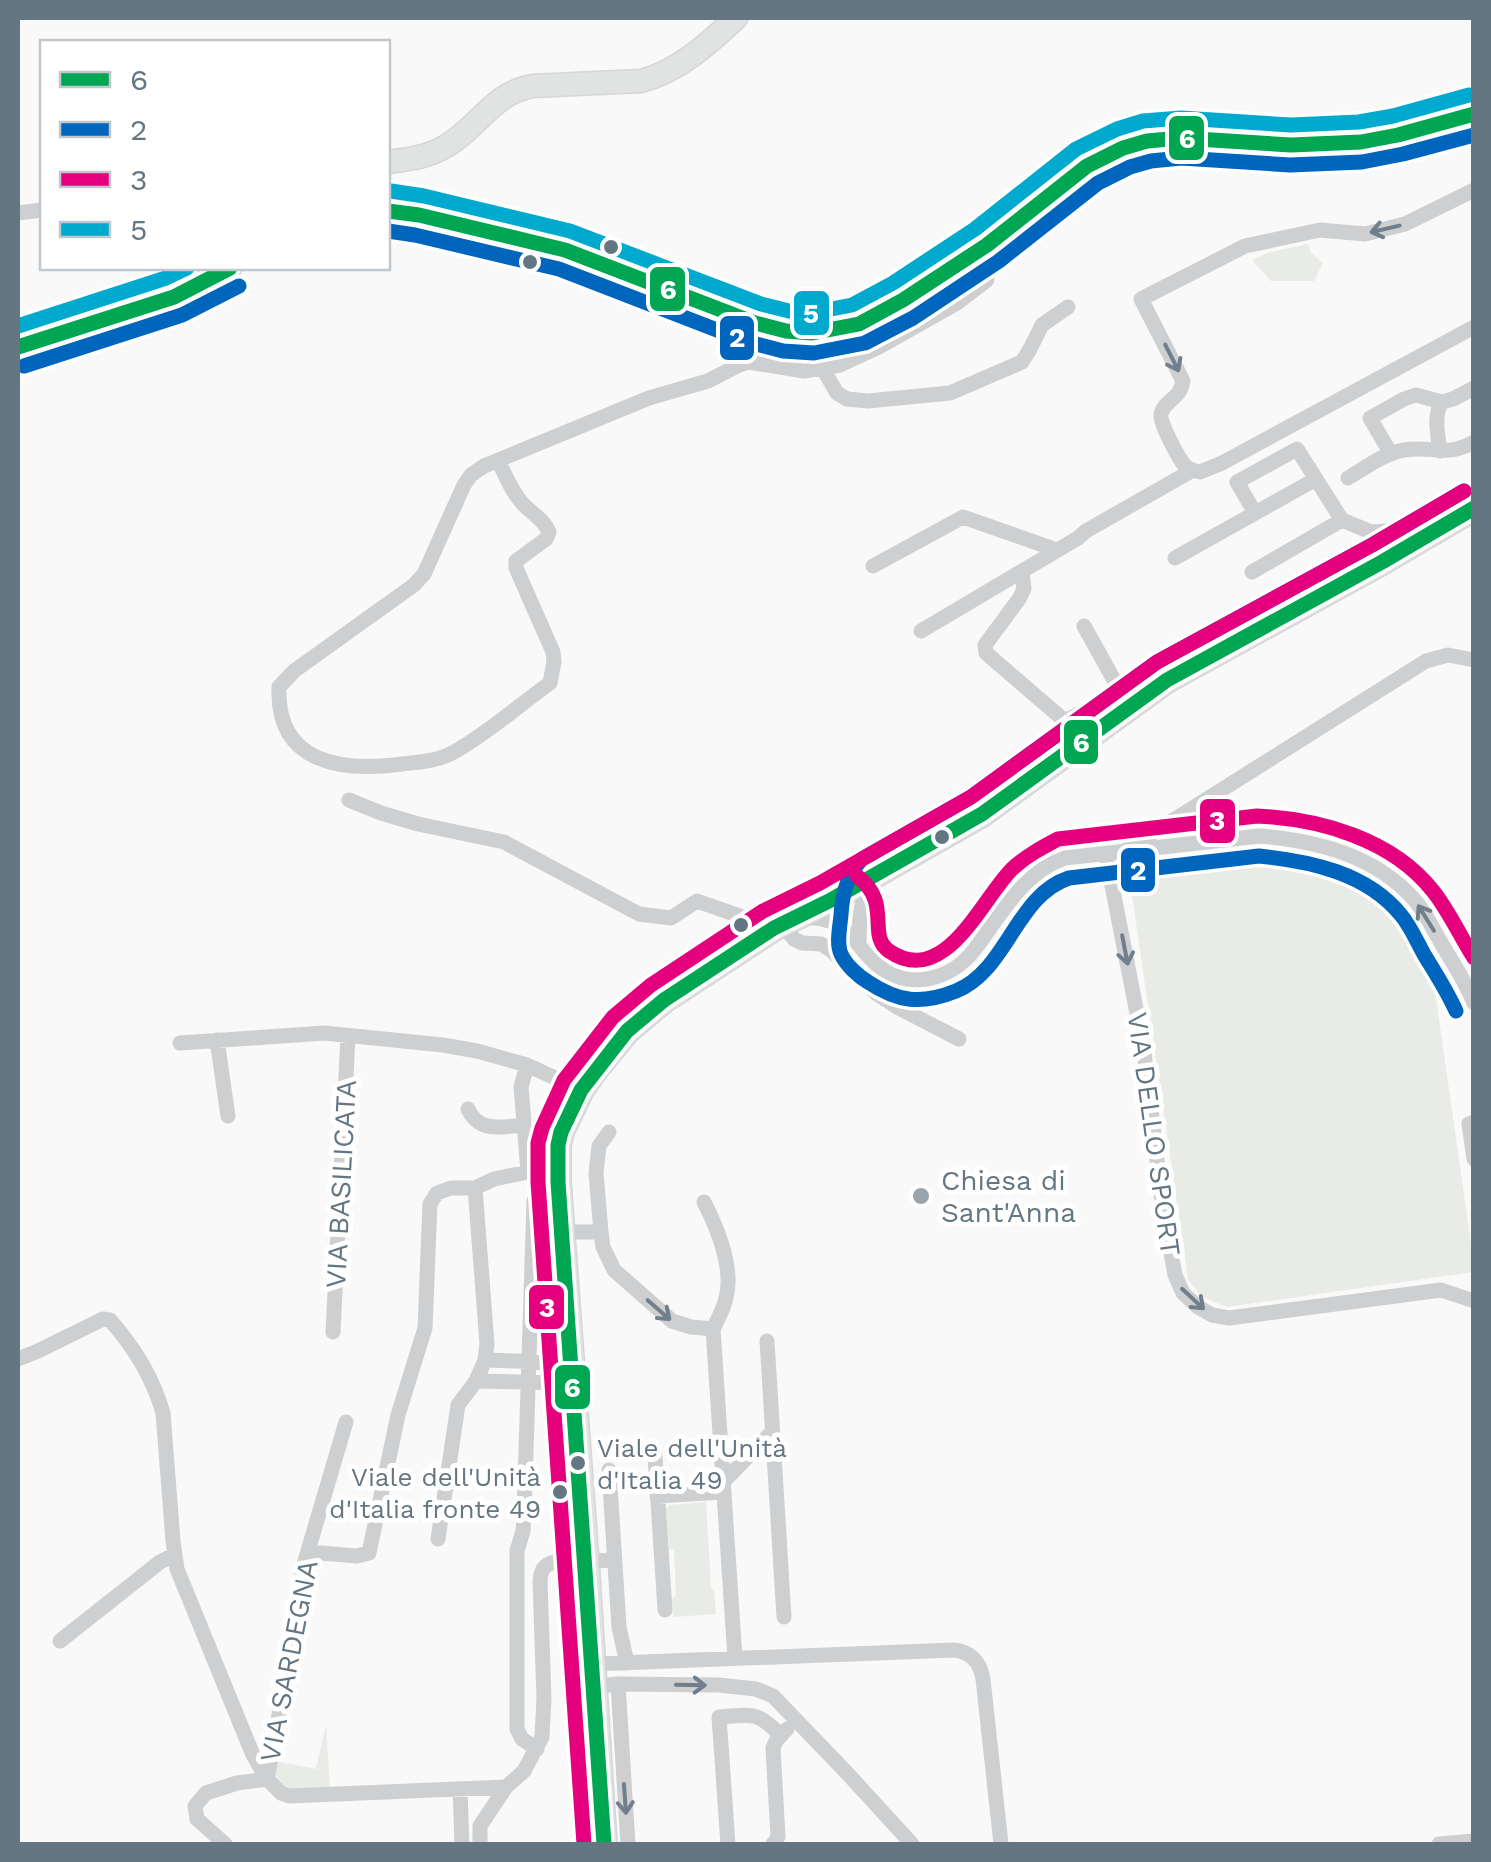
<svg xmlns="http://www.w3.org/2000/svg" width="1491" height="1862" viewBox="0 0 1491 1862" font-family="'Work Sans',sans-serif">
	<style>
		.green { fill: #e8ebe6 }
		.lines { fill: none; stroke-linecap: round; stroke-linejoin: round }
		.secondary-casing { stroke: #d5d6d7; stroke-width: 25 }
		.primary-casing { stroke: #d5d6d7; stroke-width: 28 }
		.street { stroke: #cecfd0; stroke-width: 15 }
		.secondary { stroke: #e1e2e2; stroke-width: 22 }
		.primary { stroke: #e1e2e2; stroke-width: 25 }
		.bus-1-casing { stroke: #fff; stroke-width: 22 }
		.bus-2-casing { stroke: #fff; stroke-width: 22 }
		.bus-3-casing { stroke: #fff; stroke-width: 22 }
		.bus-4-casing { stroke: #fff; stroke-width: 22 }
		.bus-1 { stroke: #00a651; stroke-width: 15 }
		.bus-2 { stroke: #0065bd; stroke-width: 15 }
		.bus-3 { stroke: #e5007d; stroke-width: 15 }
		.bus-4 { stroke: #00a9ce; stroke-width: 15 }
		.oneway { stroke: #707f8b }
		.bus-dot { fill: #657683; stroke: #fff; stroke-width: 4 }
		.poi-dot { fill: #99a4ac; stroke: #fff; stroke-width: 4 }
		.labels { text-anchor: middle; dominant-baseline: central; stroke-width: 10; stroke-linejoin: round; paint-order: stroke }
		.bus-label { font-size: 26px; fill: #657683; stroke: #fff; text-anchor: start }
		.street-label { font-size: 28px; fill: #657683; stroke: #fff }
		.poi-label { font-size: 28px; fill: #657683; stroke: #fff; text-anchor: start }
		.line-badge { stroke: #fff; stroke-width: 4 }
		.badge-label { font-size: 28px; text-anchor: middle; font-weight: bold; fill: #fff }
	</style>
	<rect width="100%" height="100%" fill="#f9f9f9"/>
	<path class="green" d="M1308,244L1311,253L1323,263L1314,281H1271L1252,260L1267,253Z
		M1264,850C1352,852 1413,888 1433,977L1473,1258V1272L1227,1307L1201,1296L1188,1279L1128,868Z
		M706,1502L711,1587L714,1591L716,1614L673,1617L672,1598L676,1595L674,1549H669L666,1509L669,1505Z
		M326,1724L330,1790L307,1792L286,1788L274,1774L275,1761L316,1769Z"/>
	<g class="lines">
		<g class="secondary-casing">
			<path id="secondary" d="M388,162C412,159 435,156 455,140C483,120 496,93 532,86L641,81C679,71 708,44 736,18
				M388,211L419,215L565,250L755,323L786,331L812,333L859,324L903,300L987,245L1087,166L1123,148L1147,141L1181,138L1291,145L1361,142L1398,135L1474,114
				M150,302L170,284L181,268
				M18,347L174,297L230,268"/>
		</g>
		<g class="primary-casing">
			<path id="primary" d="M604,1844L586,1561L558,1182V1145L561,1132L581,1090L594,1071L627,1031L664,1000L774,928L829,901L982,814L1167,680L1382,562L1474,508"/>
		</g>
		<path class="street" d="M1474,190L1405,224L1365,234L1320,230L1245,246L1141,299L1183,381C1180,400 1165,399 1161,414C1159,422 1179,459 1185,466C1190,470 1195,471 1200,472L1222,463L1474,327
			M18,213L42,210
			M823,369L837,393L847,399L868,401L950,393L1022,362L1030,349L1042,325L1068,307
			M1440,451C1438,435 1433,415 1442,402
			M1391,454L1370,418L1404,399L1416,395L1442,402L1453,399L1474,388
			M498,460C505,475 511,490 522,503C531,513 544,519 549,532L546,539L516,561V568L553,652L554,662L550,683C518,706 488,733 454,752C438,761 420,762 402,764C342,772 276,764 279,687L294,671L414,585L424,574L464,485L471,475L484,466L649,398L708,381L737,366L748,362L804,371L840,365L879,347L957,303L987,280V245
			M1348,478C1365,468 1385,453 1404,450C1433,445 1445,458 1474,442
			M1255,513L1237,482L1297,449L1342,520L1371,532L1403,530L1474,490
			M1175,558L1316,479
			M873,566L963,517L1057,550
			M1022,572L1024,589L1019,599L985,645L986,653L1065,721L1120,691
			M1252,572L1342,520
			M1084,626L1124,698
			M921,631L1078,538L1086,531L1193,470
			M349,800L381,813L418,824L504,842L639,914L671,918L697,901L774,928
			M1126,850L1426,661L1448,655L1474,660
			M1106,855L1143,1044L1163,1209L1175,1275L1183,1293L1198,1307L1212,1315L1229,1318L1441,1290L1474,1301
			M800,917C813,918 827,918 838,925C853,934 861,951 875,963C906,992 951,981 975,949C1001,915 1023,872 1065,858L1259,836C1313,840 1371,854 1410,895C1423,908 1431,925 1440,941C1452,962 1465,980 1474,1003
			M782,924L794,939L802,943L821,944L832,951L877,994L897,1007L959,1039
			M859,945C859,921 860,902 871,881
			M217,1040L228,1116
			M180,1043L324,1033L443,1045L477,1051L527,1065L581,1090
			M468,1109C479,1133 501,1127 524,1125
			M1474,1122L1469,1124L1474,1159
			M534,1201L524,1514L523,1531L517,1551V1729L522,1739L537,1749
			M704,1202C717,1227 734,1268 726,1298C724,1308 718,1319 713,1329L735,1658
			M560,1232H601L596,1173L599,1146L609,1132
			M601,1232L603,1247L614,1270L672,1321L691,1327L713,1329
			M333,1332L348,1036
			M767,1341L784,1617
			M18,1359L38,1351L103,1319L110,1320C134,1347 153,1378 163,1413L173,1541L177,1569L253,1755L267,1779L237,1783L206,1793L195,1806L197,1819L225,1844
			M485,1360L572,1363
			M476,1381L573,1383
			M346,1422L302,1571V1593L267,1779L281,1793L289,1796L506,1787L524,1771L542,1737L544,1698L540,1581C541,1570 544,1564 555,1562L615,1560
			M655,1456L665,1610
			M609,1470L619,1627L627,1663
			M723,1482L772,1432
			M657,1496L724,1492
			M438,1539L458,1405L476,1381L485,1360L487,1344L475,1188
			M309,1552L357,1556L369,1553L398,1415L425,1328L430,1204L437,1193L451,1188H475L494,1179L528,1172L521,1087L527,1065
			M60,1641L160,1562L174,1555
			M593,1664L954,1650C971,1652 980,1662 983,1679L1001,1844
			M618,1684L628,1844
			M593,1686L618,1684L718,1685L756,1689L773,1696L847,1773L912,1844
			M460,1790L462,1844
			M480,1844V1826L506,1787
			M728,1844L719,1717C751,1715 757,1710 780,1735
			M773,1844L778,1837L773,1748L776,1741L787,1729
			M1439,1844L1474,1841"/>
		<use href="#secondary" class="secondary"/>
		<use href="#primary" class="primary"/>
		<g class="bus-1-casing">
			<path id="bus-1" d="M388,211L419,215L565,250L755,323L786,331L812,333L859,324L903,300L987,245L1087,166L1123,148L1147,141L1181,138L1291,145L1361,142L1398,135L1474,114
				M18,347L174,297L230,268
				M604,1844L558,1182V1145L561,1132L581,1090L627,1031L664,1000L774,928L829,901L982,814L1167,680L1382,562L1474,508"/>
		</g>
		<g class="bus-2-casing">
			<path id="bus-2" d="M388,231L415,235L559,269L748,342L783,351L814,353L865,343L913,318L999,261L1098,183L1130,167L1151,161L1181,158L1290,165L1362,162L1403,154L1474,135
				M24,366L182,315L239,286
				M1456,1011C1447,991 1436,974 1425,956C1417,942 1411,927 1401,915C1367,873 1310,861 1259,856L1069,878C1016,895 1007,971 956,991C921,1005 898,1002 868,982C858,976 846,965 841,954C836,943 840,927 841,915C842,894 848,874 862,859L971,797L1157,662L1372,545L1464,491"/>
		</g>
		<g class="bus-3-casing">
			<path id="bus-3" d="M857,876C893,903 866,935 889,951C945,989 981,900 1012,869C1026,856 1041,848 1058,839L1257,816C1320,819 1392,839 1433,891C1449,911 1460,936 1474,958
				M584,1844L538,1182V1143L542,1128L564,1080L613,1017L651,985L763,911L820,883L971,797L1157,662L1372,545L1464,491"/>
		</g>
		<g class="bus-4-casing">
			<path id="bus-4" d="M391,191L424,196L570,231L761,304L789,311L811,313L852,305L893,283L975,229L1076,149L1117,129L1143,121L1181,118L1291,125L1359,122L1393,116L1469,95
				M18,326L166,278L187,268"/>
		</g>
		<use href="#bus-1" class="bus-1"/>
		<use href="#bus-2" class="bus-2"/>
		<use href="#bus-3" class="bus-3"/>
		<use href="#bus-4" class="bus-4"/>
	</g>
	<defs><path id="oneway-shaft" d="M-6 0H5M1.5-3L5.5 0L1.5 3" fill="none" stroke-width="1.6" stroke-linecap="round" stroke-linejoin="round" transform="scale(2.5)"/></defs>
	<g class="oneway">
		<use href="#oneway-shaft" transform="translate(1385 229) rotate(167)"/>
		<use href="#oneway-shaft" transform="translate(1172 358) rotate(63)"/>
		<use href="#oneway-shaft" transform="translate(1426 918) rotate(-122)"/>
		<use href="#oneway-shaft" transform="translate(1125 950) rotate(79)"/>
		<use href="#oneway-shaft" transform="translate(1193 1299) rotate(43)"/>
		<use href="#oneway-shaft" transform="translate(659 1310) rotate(41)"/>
		<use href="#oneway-shaft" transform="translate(691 1685) rotate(1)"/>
		<use href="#oneway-shaft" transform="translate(625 1799) rotate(86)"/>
	</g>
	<g class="bus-dot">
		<circle cx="611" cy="247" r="9"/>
		<circle cx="530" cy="262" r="9"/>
		<circle cx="942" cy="837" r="9"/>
		<circle cx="741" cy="925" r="9"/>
		<circle cx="578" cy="1463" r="9"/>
		<circle cx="560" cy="1492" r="9"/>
	</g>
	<circle class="poi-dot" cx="921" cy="1196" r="10"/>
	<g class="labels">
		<g class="bus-label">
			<text x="597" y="1448">Viale dell'Unità<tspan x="597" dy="32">d'Italia 49</tspan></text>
			<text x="541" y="1477" text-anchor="end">Viale dell'Unità<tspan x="541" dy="32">d'Italia fronte 49</tspan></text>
		</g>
		<g class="street-label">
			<text transform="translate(1154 1134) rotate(82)">VIA DELLO SPORT</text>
			<text transform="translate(341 1184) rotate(-87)">VIA BASILICATA</text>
			<text transform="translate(289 1661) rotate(-79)">VIA SARDEGNA</text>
		</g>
		<g class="poi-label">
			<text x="941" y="1180">Chiesa di<tspan x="941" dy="32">Sant'Anna</tspan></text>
		</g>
	</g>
	<g class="line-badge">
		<rect x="1167" y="114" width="39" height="48" rx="10" fill="#00a651"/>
		<rect x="648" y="265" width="39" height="48" rx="10" fill="#00a651"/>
		<rect x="792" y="289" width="39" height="48" rx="10" fill="#00a9ce"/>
		<rect x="718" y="314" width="38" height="48" rx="10" fill="#0065bd"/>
		<rect x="1062" y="718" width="38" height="48" rx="10" fill="#00a651"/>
		<rect x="1198" y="797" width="39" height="48" rx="10" fill="#e5007d"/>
		<rect x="1119" y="846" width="38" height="48" rx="10" fill="#0065bd"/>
		<rect x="527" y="1283" width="39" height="48" rx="10" fill="#e5007d"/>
		<rect x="553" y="1363" width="39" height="48" rx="10" fill="#00a651"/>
	</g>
	<g class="badge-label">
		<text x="1187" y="148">6</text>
		<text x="668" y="299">6</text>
		<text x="811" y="323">5</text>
		<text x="737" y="347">2</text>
		<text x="1081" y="752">6</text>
		<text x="1217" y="830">3</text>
		<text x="1138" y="880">2</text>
		<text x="547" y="1317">3</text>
		<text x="572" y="1397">6</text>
	</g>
	<rect width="1491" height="1862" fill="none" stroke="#657683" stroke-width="40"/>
	<rect x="40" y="40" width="350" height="230" fill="#ffffff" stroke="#c1c8cd" stroke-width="2.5"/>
	<rect x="60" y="72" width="50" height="15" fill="#00a651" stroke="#c1c8cd" stroke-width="2.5"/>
	<text x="130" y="90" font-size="30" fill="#657683">6</text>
	<rect x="60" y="122" width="50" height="15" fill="#0065bd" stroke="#c1c8cd" stroke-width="2.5"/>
	<text x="130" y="140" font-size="30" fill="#657683">2</text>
	<rect x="60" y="172" width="50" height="15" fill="#e5007d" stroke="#c1c8cd" stroke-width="2.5"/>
	<text x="130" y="190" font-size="30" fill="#657683">3</text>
	<rect x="60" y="222" width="50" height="15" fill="#00a9ce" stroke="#c1c8cd" stroke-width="2.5"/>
	<text x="130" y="240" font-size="30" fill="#657683">5</text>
</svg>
